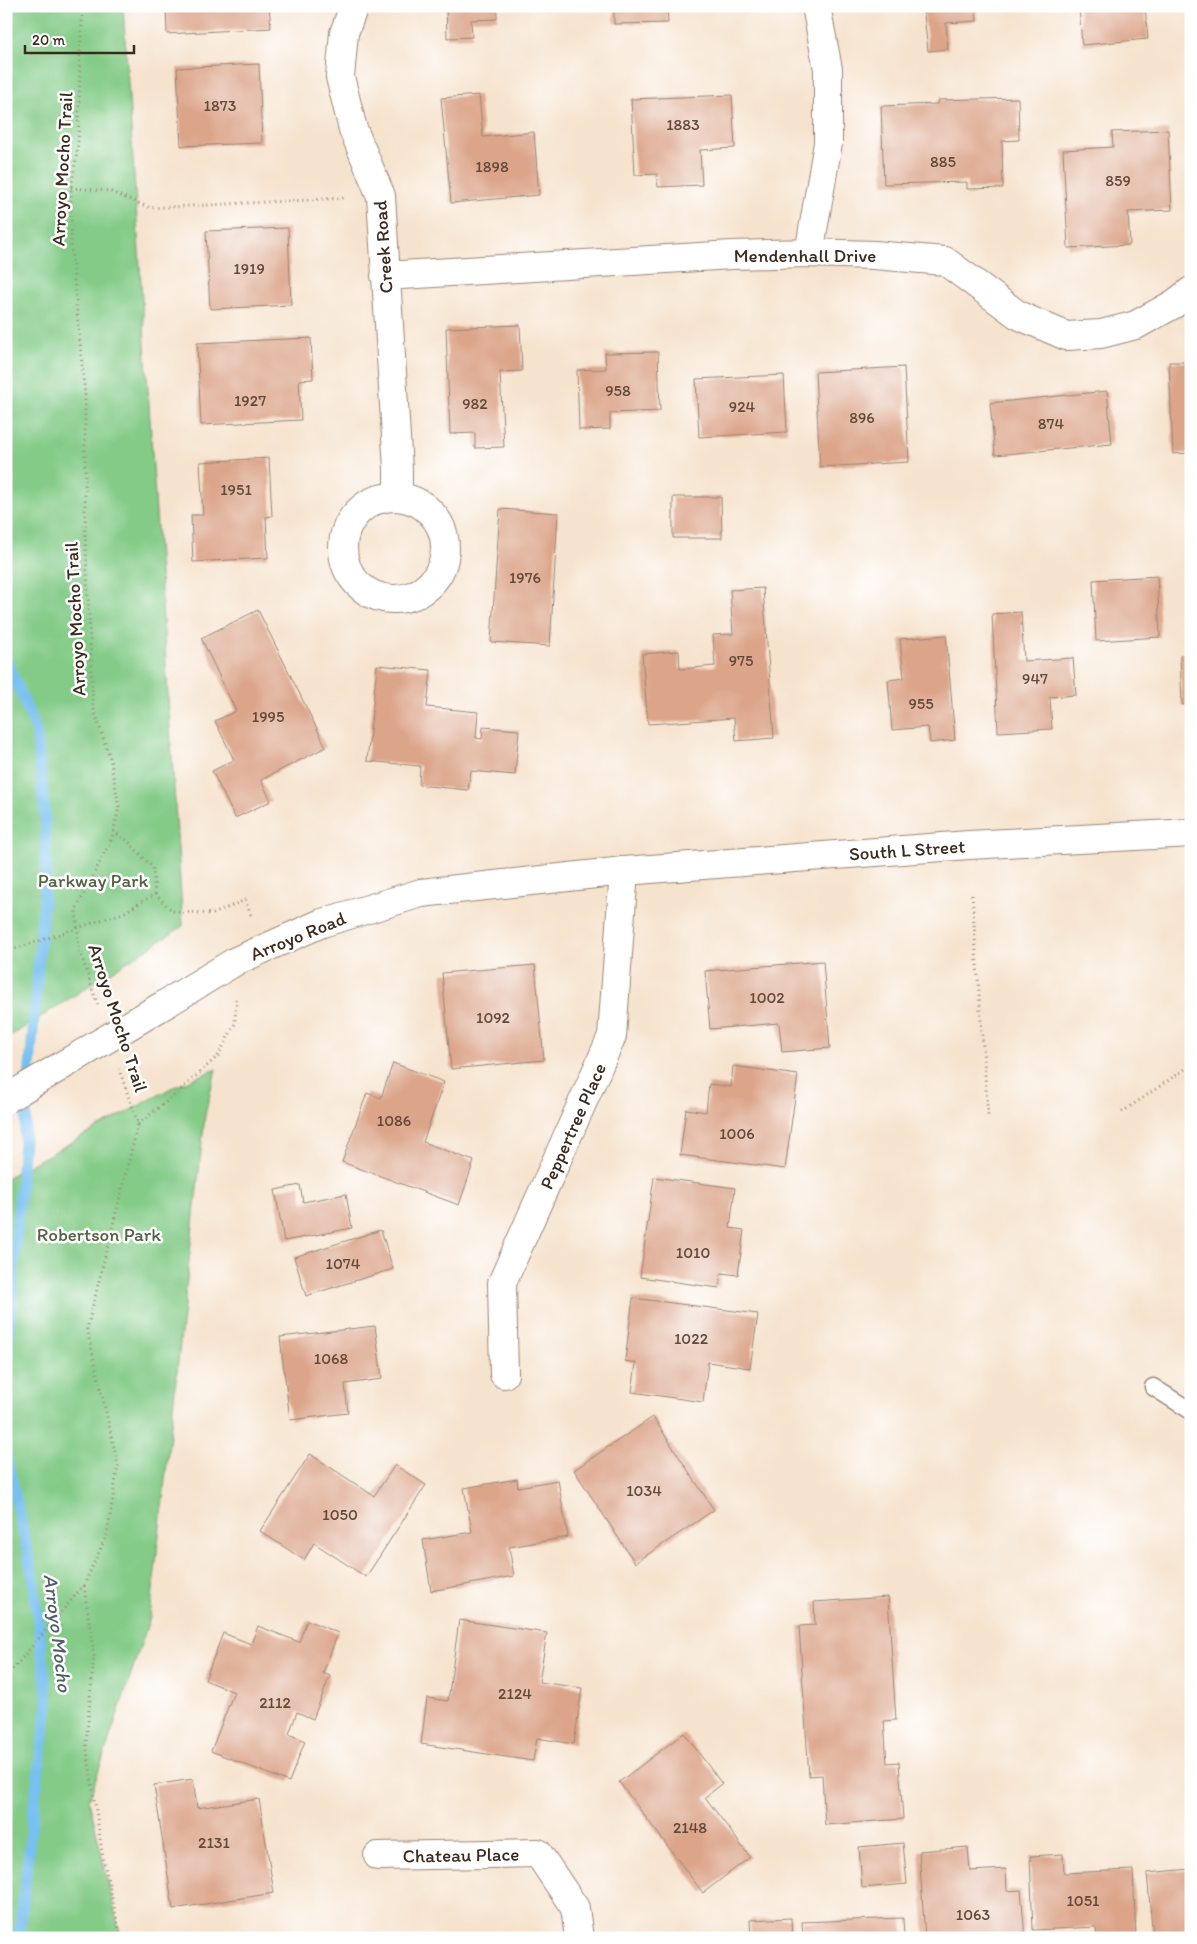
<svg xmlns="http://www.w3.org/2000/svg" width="1197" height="1944" viewBox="0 0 1197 1944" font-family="Itim,sans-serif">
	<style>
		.green { fill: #83cb87; stroke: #5f7a52 }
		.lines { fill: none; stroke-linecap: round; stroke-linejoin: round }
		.stream { stroke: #77c0ef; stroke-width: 11 }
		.building { fill: #dca58a }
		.lane-casing { stroke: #988676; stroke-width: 19 }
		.street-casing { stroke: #988676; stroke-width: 30 }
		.secondary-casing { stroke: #988676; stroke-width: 30 }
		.path { stroke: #988676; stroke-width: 3; stroke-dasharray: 1 4; stroke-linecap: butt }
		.lane { stroke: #fff; stroke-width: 16 }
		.street { stroke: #fff; stroke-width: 28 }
		.secondary { stroke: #fff; stroke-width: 28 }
		.secondary-bridge-casing { stroke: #988676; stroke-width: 30; stroke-linecap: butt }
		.path-bridge { stroke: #988676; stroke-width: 3; stroke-dasharray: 1 4; stroke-linecap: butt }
		.secondary-bridge { stroke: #fff; stroke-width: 28 }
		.labels { text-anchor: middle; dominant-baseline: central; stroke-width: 5; stroke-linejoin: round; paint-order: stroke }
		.number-label { font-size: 16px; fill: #634939 }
		.street-label { font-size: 19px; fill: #3b2a1e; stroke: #fff }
		.park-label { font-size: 19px; fill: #546243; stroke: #fff }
		.water-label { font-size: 20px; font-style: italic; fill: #505e67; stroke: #fff }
	</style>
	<rect width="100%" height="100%" fill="#fff"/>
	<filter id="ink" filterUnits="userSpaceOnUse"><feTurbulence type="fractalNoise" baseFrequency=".02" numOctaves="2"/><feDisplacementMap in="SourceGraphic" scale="10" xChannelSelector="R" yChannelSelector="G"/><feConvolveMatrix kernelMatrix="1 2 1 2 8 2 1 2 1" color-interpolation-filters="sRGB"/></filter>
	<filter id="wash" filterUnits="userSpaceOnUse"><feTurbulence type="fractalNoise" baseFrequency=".0096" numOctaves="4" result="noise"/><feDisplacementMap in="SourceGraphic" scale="20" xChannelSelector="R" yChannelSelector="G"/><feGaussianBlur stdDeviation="1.12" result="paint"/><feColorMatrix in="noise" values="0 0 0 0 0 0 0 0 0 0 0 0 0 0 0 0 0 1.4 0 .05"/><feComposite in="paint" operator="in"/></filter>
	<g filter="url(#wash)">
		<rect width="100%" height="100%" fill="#f6e3ce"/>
		<path class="green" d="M6,6H123L183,926L6,1039Z
			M216,1069L205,1115L150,1617L89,1800L121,1938H6V1178L171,1088Z"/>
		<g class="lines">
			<path class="stream" d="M6,658L36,730L45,815L46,869L6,1364
				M6,1454L33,1577L48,1704L33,1812L19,1938"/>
		</g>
		<g id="blocks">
			<path class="building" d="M166,6H269L271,28L167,34Z
				M446,6H497V19L471,20L472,37L447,38Z
				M614,6H667L668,23L614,24Z
				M923,6H976L977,21L946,23L948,49L928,51Z
				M1079,6H1145L1148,39L1082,45Z
				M259,64L262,143L181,146L177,68Z
				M479,95L483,137L534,132L539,195L451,203L441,98Z
				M732,95L735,148L700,150L702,185L658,187L657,174L635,175L631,99Z
				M1018,98L1019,140L1002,141L1003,188L967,189V182L884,184L881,106L937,104L938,100Z
				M1168,130L1172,210L1128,212L1130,245L1068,248L1063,150L1113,147L1112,132Z
				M288,228L291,305L210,309L206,231Z
				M520,325L522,371L500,372L504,447L475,448V433L450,434L446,328Z
				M311,338L313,379L299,380L301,420L201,425L197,343Z
				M658,352L660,411L610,413V429L579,430L577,370L606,369L605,353Z
				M1169,362H1191V453L1173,454Z
				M904,367L909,462L820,467L815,372Z
				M784,375L787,432L699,437L696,379Z
				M1107,391L1112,444L995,455L990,403Z
				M269,458L272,516L266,517L268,558L193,562L191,515H203L200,462Z
				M673,497H721L722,538H673Z
				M500,509L558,513L550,646L491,642Z
				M1157,576L1160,637L1096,641L1093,580Z
				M763,588L774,738L736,741L734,718L648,724L642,654L679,651L680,669L715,666L713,635L733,634L730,590Z
				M258,610L326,747L261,780L271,801L235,818L212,771L234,760L215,721L236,711L201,638Z
				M1021,612L1024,661L1073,658L1076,695L1050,697L1052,729L998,732L992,614Z
				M946,635L955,740L930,743L928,727L892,730L888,680L904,678L900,639Z
				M1180,655H1191V704L1182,705Z
				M377,665L431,670L427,707L478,712L476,738L482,739L483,727L519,730L515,775L471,771L468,790L419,785L420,766L367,761Z
				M823,961L830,1048L782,1052L779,1023L710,1029L705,971Z
				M535,965L544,1060L451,1069L442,973Z
				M393,1063L444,1082L423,1142L474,1161L459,1205L342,1162L367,1093L381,1098Z
				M733,1066L798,1075L785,1169L680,1155L686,1109L706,1112L709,1084L731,1087Z
				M654,1177L735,1188L730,1228L744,1230L738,1275L721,1273L719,1288L640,1277Z
				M300,1185L303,1202L346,1194L352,1228L284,1241L275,1190Z
				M381,1230L393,1269L306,1296L294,1257Z
				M633,1298L758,1314L750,1368L708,1362L703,1402L632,1392L636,1363L625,1361Z
				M375,1326L382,1379L345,1384L348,1413L290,1420L280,1337Z
				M653,1417L714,1510L635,1563L574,1470Z
				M310,1454L374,1496L395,1465L426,1485L366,1577L314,1543L304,1560L260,1531Z
				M517,1479L518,1487L558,1480L568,1537L509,1547L514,1576L431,1591L423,1540L472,1532L464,1488Z
				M888,1597L896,1720L884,1721L887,1763L899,1762L903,1819L825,1825L822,1775L809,1776L799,1626L815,1625L814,1602Z
				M307,1620L338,1633L323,1673L330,1676L313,1719L297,1712L289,1734L305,1741L289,1782L211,1751L234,1692L205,1680L223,1633L251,1644L258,1626L299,1642Z
				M459,1620L547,1633L539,1682L582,1688L574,1744L537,1738L533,1761L421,1744L427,1698L448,1701Z
				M684,1733L722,1784L705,1797L750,1857L703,1893L619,1782Z
				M193,1779L197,1808L259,1799L274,1893L173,1909L154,1785Z
				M903,1843L907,1884L862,1888L859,1847Z
				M968,1847L970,1871L1006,1869L1007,1891L1021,1890L1025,1938H925L919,1851Z
				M1063,1854L1064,1873L1133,1870L1136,1938H1097L1096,1927L1033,1930L1030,1856Z
				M1191,1869V1938H1153L1147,1873Z
				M791,1918L792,1938H751L750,1920Z
				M903,1918L904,1938H803L802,1922Z
				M502,1935V1938H474V1936Z"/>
		</g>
	</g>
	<g filter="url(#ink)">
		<use href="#blocks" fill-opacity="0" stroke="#988676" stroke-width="1"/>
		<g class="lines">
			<g class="lane-casing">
				<path id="lane" d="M1153,1387L1191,1411"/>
			</g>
			<g class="street-casing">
				<path id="street" d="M354,6L344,33L340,77L353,129L381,196L398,469V496
					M809,253L828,143V69L816,6
					M385,276L732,255L809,253L874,255L945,261L1018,315L1066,336L1101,334L1136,325L1174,304L1191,291
					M343 548a51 51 0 1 1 102 0a51 51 0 1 1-102 0Z
					M504,1374L502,1283L612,1036L624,871
					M378,1856L538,1853L575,1908L579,1938"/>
			</g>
			<g class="secondary-casing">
				<path id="secondary" d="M167,1003L236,961L322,923L421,893L624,871L969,845L1191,833"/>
			</g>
			<path class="path" d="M83,6L80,53L78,146L71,188V249L85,395V528L93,707L110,758L119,807L112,838L76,910L79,949L98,1006
				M71,188L109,191L150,208L345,198
				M155,894L172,911L213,914L245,900L252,918
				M972,895L988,1117
				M101,920L123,913L155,894L153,868L128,841L113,831
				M1122,1112L1191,1065
				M138,1124L176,1094L218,1056L235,1024L236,999
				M84,1586L94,1656L86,1743L103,1858L121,1938
				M6,1677L84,1585L107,1534L118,1465L87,1329L138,1124L119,1069"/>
			<use href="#lane" class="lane"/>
			<use href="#street" class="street"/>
			<use href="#secondary" class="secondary"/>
			<g class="secondary-bridge-casing">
				<path id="secondary-bridge" d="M6,1099L167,1003"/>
			</g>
			<path class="path-bridge" d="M6,952L101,920"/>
			<use href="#secondary-bridge" class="secondary-bridge"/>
		</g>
	</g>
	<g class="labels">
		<g class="number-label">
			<text x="220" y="105">1873</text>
			<text x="683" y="124">1883</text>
			<text x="943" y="161">885</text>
			<text x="492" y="166">1898</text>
			<text x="1118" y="180">859</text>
			<text x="249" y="268">1919</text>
			<text x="618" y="390">958</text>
			<text x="250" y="400">1927</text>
			<text x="475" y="403">982</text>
			<text x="742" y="406">924</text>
			<text x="862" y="417">896</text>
			<text x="1051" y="423">874</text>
			<text x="236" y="489">1951</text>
			<text x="525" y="577">1976</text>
			<text x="741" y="660">975</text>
			<text x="1035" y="678">947</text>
			<text x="921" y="703">955</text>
			<text x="268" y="716">1995</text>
			<text x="767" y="997">1002</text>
			<text x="493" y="1017">1092</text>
			<text x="394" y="1120">1086</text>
			<text x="737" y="1133">1006</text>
			<text x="693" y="1252">1010</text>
			<text x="343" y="1263">1074</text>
			<text x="691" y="1338">1022</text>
			<text x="331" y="1358">1068</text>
			<text x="644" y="1490">1034</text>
			<text x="340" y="1514">1050</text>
			<text x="515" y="1693">2124</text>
			<text x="275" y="1702">2112</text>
			<text x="690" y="1827">2148</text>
			<text x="214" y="1842">2131</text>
			<text x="1083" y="1900">1051</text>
			<text x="973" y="1914">1063</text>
		</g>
		<g class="street-label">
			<text transform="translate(62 169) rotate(-87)">Arroyo Mocho Trail</text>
			<text transform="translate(383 247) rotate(-94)">Creek Road</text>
			<text x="805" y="255">Mendenhall Drive</text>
			<text transform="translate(75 619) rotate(-93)">Arroyo Mocho Trail</text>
			<text transform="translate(907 850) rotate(-4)">South L Street</text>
			<text transform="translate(298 936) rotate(-22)">Arroyo Road</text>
			<text transform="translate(118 1018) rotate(72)">Arroyo Mocho Trail</text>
			<text transform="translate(573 1126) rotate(-66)">Peppertree Place</text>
			<text transform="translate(461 1855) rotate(-1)">Chateau Place</text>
		</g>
		<g class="park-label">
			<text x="93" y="880">Parkway Park</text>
			<text x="99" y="1234">Robertson Park</text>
		</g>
		<g class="water-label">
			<text transform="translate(58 1633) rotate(83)">Arroyo Mocho</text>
		</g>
	</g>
	<rect width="1197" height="1944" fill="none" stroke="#fff" stroke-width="25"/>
	<path d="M25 45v8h109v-8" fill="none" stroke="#3b2a1e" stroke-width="2.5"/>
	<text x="32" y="45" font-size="15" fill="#3b2a1e" stroke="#ffffff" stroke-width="4" paint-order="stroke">20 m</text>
</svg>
